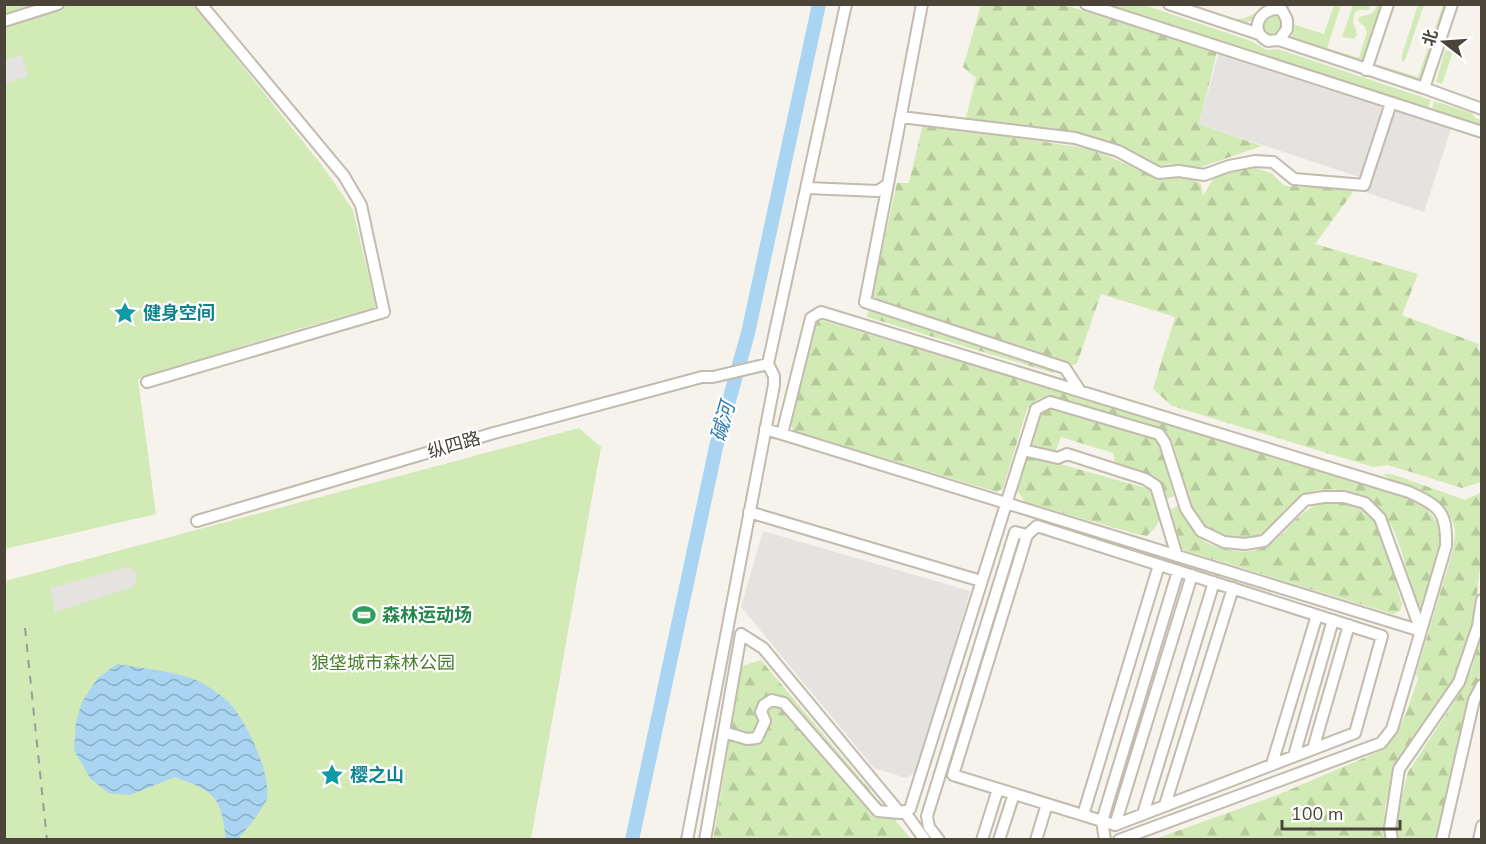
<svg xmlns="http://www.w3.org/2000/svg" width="1486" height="844" viewBox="0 0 1486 844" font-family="'Nunito Sans','Noto Sans SC',sans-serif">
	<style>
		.green { fill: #d2eab5 }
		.forest { fill: url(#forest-firs) }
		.parking { fill: #e5e3e0 }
		.water { fill: url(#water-waves) }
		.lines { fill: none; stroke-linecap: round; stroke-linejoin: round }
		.river { stroke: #a9d4f2; stroke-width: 14 }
		.minor-casing { stroke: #c2bbae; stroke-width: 14 }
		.minor { stroke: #fff; stroke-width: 10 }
		.rail { stroke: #9a9a9a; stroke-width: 2; stroke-dasharray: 8 8; stroke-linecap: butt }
		.labels { text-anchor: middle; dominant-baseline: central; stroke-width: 4.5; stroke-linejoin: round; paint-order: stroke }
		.culture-label { font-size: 18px; font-weight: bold; fill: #0d838f; stroke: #fff; text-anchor: start }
		.street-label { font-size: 18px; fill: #4b4439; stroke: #fff }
		.leisure-label { font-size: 18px; font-weight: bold; fill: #27864d; stroke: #fff; text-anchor: start }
		.park-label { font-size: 18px; fill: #4a7f2a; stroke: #fff }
		.water-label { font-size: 20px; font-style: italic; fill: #2e7ab2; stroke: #fff }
	</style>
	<defs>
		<pattern id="forest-firs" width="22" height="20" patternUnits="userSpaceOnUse" patternTransform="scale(1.5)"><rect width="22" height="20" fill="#d2eab5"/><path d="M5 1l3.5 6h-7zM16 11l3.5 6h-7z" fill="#b6ca9c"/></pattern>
		<pattern id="water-waves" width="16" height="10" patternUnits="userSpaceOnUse" patternTransform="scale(1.5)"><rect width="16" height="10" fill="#a9d4f2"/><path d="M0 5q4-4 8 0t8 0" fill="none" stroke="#8caec5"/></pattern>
	</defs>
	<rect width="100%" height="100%" fill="#f6f3ec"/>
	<path class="green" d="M4,5H194L324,168L353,210L376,307L288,332L138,379L156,514L5,549Z
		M1107,5H1144L1251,41L1267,50L1278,49L1431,100L1428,108Z
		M1184,5C1204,4 1222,19 1239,19C1255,18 1259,5 1278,5C1254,8 1262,16 1246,23Z
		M1334,5H1341L1327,48L1359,58L1367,32L1365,27L1358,21L1359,17C1368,14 1375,16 1376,5H1383L1364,61L1361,63L1355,59L1295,40L1292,37V24L1324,34Z
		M1353,5H1369L1370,8L1368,10H1360L1355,12L1353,21L1357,34L1354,39L1342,37Z
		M1418,5H1424L1405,60L1402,62V55Z
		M1443,5H1445L1421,81L1371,65L1372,63L1418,77Z
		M1262 25a10 10 0 1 1 20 0a10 10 0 1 1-20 0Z
		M1445,50L1453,52L1442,84L1436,82Z
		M1434,101L1472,113L1475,118L1481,120V125L1432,109Z
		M579,428L601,447L531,839L5,840V581Z"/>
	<path class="forest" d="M981,5H1065L1217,52L1199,124L1262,146L1198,168L1170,164L1155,166L1114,143L1073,133L965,121L976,78L963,67Z
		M923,124L1091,149L1162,179L1184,175L1201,184L1203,196L1213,179L1234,168L1253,167L1271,173L1285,186L1356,188L1315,244L1418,274L1402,315L1479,344L1478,350L1482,351L1481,482L1462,488L1388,465L1373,467L1172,406L1153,389L1175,317L1101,294L1077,363L1053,373L867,317L897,183H909Z
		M821,320L1411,496L1426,508L1442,528L1439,556L1423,607L1419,612L1416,605C1409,581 1404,554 1394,531C1379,497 1330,476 1298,499C1268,520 1270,547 1223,535C1215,533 1204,528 1199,522C1186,503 1180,467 1173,444L1167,435L1159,429L1048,397L1038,399L1027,409L1003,488L997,492L794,431L791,425L817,322Z
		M1056,408L1158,440L1174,496L1166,499C1153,473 1143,470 1115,465L1113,453L1061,437L1055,453L1031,447L1040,416L1045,410Z
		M1028,455L1149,489C1157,509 1167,520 1147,536L1136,534L1025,502L1017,490Z
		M1383,474H1392L1465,500L1480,493L1482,547L1474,625L1456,680L1395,769L1385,807L1386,839L1152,840L1275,796L1378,752C1404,730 1407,709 1418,679L1416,674L1453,550C1454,544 1455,537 1455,531C1452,510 1431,494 1413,487C1402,483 1392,483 1383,474Z
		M1334,500C1342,502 1354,503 1361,507C1385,524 1393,576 1402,604L1400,611L1393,614L1183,550L1170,510L1181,504C1188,527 1194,540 1218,547C1288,568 1279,508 1334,500Z
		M1481,635V675L1467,704L1438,839L1396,840L1398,811L1408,772L1459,695L1472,668Z
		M761,660L911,839L713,840L742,666Z"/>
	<path class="parking" d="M1220,48L1388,102L1362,178L1199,124Z
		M22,55L28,77L5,83V60Z
		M1391,103L1453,123L1424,212L1362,191Z
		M763,531L970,591L918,771L906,778L874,768L741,607Z
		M128,567L136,571L137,580L133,587L55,612L50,588Z"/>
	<path class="water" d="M117,664C138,668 185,672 202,683C211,688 224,697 231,705C247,723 271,773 267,798C265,807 245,831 238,839H226C221,796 215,792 175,777L130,795L108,793L90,778L74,750L76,722L82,702L97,679Z"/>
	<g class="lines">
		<path class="river" d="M632,840L716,447L748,333L819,4"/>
		<g class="minor-casing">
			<path id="minor" d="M1086,4L1482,132
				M1169,4L1259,34
				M1275,9L1282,10L1287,20V29L1279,40L1268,41C1250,32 1257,12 1275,9Z
				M4,21L58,4
				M1279,40L1424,88L1452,4
				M1366,70L1388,4
				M1424,88L1482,109
				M901,117L1075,138L1118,151L1159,173L1179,171L1204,175L1229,166L1255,161L1273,162L1294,179L1364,185L1391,103
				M888,184L865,302L1065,368L1080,391
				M807,188L878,191L888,184L922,4
				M147,382L384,312L361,205L344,176L201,4
				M782,434L811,318L821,312L1409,492C1439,506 1447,511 1446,546L1392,729L1381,743L1119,840
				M1023,450L1058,458L1067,454L1145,479L1156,486L1177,556
				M749,512L981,581
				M197,521L494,433L702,377H713L768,364
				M1037,526L1382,636L1355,733L1115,825L953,775L1027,535Z
				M724,732L747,739L757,738L765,721L761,712L764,705L772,700L784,703L878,811L900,813
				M1313,749L1349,625
				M1294,756L1333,620
				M1272,764L1317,615
				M1165,805L1233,588
				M904,811L925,840
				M1143,814L1214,582
				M1083,815L1159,565
				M1115,825L1192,575
				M687,840L774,385V376L768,364L846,4
				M705,840L741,634L763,648L900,813L910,809L1036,409L1050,402L1159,434L1165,443L1186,509L1201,531L1224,542L1245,544L1264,541L1305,500L1324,497H1344L1365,503L1380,518L1421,631C1208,565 995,500 782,434L765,429
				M939,840L929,827L927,816L1015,532L1027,535
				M982,840L998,789
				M999,840L1014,794
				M1036,840L1047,804
				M1105,840L1102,821L1178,571
				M1392,840L1390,828L1399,769L1459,682L1478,626L1482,600
				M1442,840L1474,700L1482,685
				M1479,840L1482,826"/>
		</g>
		<use href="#minor" class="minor"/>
		<path class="rail" d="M25,628L47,840"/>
	</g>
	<defs>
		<g id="sight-bare" transform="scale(1.8)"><path d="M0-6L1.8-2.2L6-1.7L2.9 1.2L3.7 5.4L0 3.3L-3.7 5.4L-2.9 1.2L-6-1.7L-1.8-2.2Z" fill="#0f9aa8" stroke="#fff" stroke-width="2.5" paint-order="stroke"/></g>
		<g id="stadium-bare" transform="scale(1.8)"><path d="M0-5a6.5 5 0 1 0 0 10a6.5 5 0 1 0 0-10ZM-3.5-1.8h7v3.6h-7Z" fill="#2e9e5b" stroke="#fff" stroke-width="2.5" paint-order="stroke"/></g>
	</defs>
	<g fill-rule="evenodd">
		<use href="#sight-bare" x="125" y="313"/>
		<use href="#stadium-bare" x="364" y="615"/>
		<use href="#sight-bare" x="332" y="775"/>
	</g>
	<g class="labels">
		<g class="culture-label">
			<text x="143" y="313">健身空间</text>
			<text x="350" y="775">樱之山</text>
		</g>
		<g class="street-label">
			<text transform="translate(454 445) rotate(-16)">纵四路</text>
		</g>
		<g class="leisure-label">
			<text x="382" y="615">森林运动场</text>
		</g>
		<g class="park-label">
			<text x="383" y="663">狼垡城市森林公园</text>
		</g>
		<g class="water-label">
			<text transform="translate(723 422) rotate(-74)">碱河</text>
		</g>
	</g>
	<rect width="1486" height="844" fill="none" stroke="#4b4439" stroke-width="12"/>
	<g transform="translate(1444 42) rotate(287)" stroke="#ffffff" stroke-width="4.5" paint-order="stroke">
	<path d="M0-4.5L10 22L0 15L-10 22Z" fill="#4b4439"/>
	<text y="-9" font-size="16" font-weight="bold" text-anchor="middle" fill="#4b4439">北</text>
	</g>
	<path d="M1282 820v9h118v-9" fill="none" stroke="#4b4439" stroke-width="3"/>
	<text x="1291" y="820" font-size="18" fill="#4b4439" stroke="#ffffff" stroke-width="4.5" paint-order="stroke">100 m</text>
</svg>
